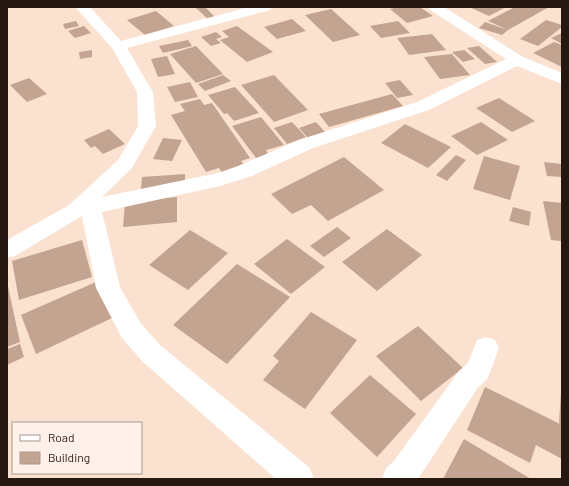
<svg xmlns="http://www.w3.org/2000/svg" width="569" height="486" viewBox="0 0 569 486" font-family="Barlow,sans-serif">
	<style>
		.building { fill: #c2a490 }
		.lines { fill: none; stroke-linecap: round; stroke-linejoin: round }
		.minor { fill: #fff; fill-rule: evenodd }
	</style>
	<rect width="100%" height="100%" fill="#fbe1d0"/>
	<path class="building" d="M195,7H205L217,19L210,21Z
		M399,7H420L433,16L407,23L390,9Z
		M469,7H506L489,16Z
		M515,7H549L508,30L488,21Z
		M331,9L360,35L333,42L305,15Z
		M156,11L174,26L145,35L127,20Z
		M292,19L306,31L277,39L264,27Z
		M546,20L562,25V27L538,46L520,39Z
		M76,21L79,26L65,29L63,24Z
		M398,21L410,33L381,38L370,26Z
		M485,22L508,30L502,35L479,28Z
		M84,26L91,33L75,38L68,31Z
		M237,26L273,52L247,62L220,40L229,37L222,31Z
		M216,32L222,37L216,39L221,43L211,46L201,37Z
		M562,33V44L551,38Z
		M432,34L446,50L409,55L397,38Z
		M188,40L192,46L163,53L159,46Z
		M554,42L562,45V67L533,53Z
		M196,46L223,74L196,83L170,54Z
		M479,46L497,62L485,64L467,48Z
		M92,50V57L80,59L79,52Z
		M464,50L475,59L463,62L452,52Z
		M452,54L470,75L440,79L424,57Z
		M167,56L175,74L158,77L151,59Z
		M223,75L231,81L205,91L198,84Z
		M274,75L308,110L274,122L241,85Z
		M29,78L47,94L27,102L10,85Z
		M400,80L413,95L397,98L385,83Z
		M190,82L198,97L175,102L167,87Z
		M235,87L259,113L234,121L227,113L224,114L208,95Z
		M392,94L403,106L329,127L319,114Z
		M499,98L535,121L512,132L476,108Z
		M200,99L204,105L212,103L250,158L241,161L246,167L223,174L219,168L206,172L171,115L185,111L180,104Z
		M261,117L284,145L266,150L268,154L256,158L232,126Z
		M292,122L306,137L287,144L274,128Z
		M316,122L326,133L309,139L299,128Z
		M481,122L508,140L477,155L451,136Z
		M405,124L451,147L428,168L381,143Z
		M109,129L125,144L103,154L95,146L91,148L84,140Z
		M163,138L182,140L172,161L153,159Z
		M456,155L466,160L447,181L436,175Z
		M484,156L520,166L510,200L473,189Z
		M344,157L384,190L328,221L311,205L292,214L271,194Z
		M544,162L562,164V177L547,176Z
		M185,174V185L141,189L142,177Z
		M177,197V222L123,227L125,202Z
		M543,201L562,203V241L551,240Z
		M513,207L531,212L529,226L509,221Z
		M337,227L351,238L324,257L310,246Z
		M387,229L422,255L377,291L342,262Z
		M190,230L228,253L188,290L149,265Z
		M287,239L325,267L291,294L254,264Z
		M82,240L92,277L19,300L12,261Z
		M237,264L290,297L227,364L173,325Z
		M7,282L20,342L7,347Z
		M96,282L114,317L36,354L21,315Z
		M311,312L357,340L305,409L263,380L279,361L273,356Z
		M418,326L463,368L421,401L376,356Z
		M20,344L24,357L7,365V349Z
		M370,375L416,414L377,457L330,413Z
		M485,387L562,425V459L536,445L530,463L467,430Z
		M561,392H562V425L559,423Z
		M464,439L531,479H443Z"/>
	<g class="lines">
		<path class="minor" d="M75,7H90L121,41L249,7H272L270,10L127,48L153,92L156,126L132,168L102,197L218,173L238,166L299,140L417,102L506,59L430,10L428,7H444L523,57L562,73V84L517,66L429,110L313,148L252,176L220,186L102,212L120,287L140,322L160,345L310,468L314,479H276L142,361L122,338L96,288L82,216L15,256L7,258V240L69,205L118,160L138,126L137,92L112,48Z
			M486,337L495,340L499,348L488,378L477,389L418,479H382L386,468L394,461L459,371L468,363L477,340Z"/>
	</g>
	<rect width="569" height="486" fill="none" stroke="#241811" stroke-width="16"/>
	<rect x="12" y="422" width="130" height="52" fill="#fef1e9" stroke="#a79a93"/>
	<rect x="20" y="435" width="20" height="6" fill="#ffffff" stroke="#a79a93"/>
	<text x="48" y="442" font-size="12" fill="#241811">Road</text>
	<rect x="20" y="452" width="20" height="12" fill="#c2a490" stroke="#a79a93"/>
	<text x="48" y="462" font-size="12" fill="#241811">Building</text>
</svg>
